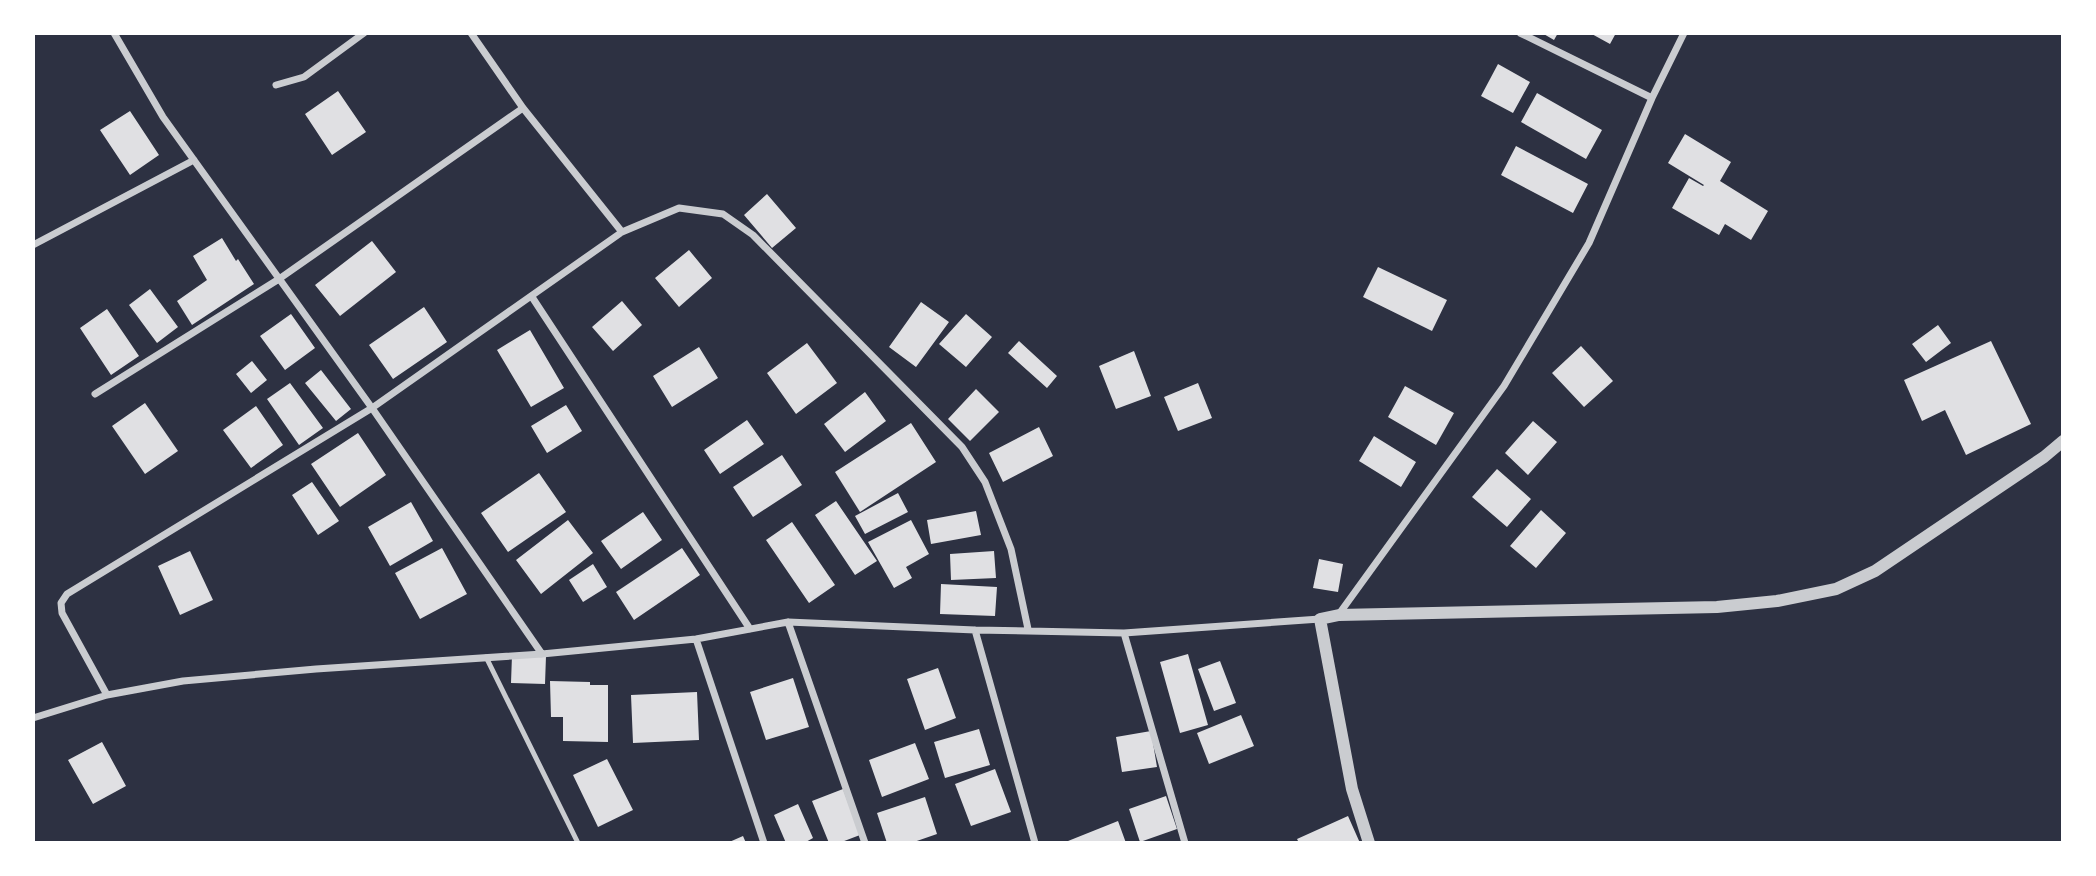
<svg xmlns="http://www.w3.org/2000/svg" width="2096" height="876" viewBox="0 0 2096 876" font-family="Rubik,sans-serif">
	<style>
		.building { fill: #e0e0e3 }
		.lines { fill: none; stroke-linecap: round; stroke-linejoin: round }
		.service { stroke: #caccd0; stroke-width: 5 }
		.minor { stroke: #caccd0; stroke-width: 7 }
		.tertiary { stroke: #caccd0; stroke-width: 12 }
	</style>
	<rect width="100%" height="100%" fill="#2d3142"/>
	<path class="building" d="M1542,33H1558L1554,40Z
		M1590,33H1616L1610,44Z
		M1498,64L1530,82L1513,113L1481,96Z
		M338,91L366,132L332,155L305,114Z
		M1537,93L1602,130L1586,159L1521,122Z
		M130,111L159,155L130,175L100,130Z
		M1685,134L1731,162L1720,181L1768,211L1751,240L1725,224L1719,235L1672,208L1689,178L1703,186L1704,185L1668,163Z
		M1516,146L1588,184L1573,213L1501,175Z
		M767,194L796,228L772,248L744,215Z
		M222,238L236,261L238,259L254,284L192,325L177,301L207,280L193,256Z
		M372,241L396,272L340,316L315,285Z
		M689,250L712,278L679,307L655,278Z
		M1378,267L1447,300L1432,331L1363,297Z
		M150,289L178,327L157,343L129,305Z
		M622,301L642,325L613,351L592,327Z
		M921,302L949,322L916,367L889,347Z
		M424,307L447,342L393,379L369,345Z
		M107,309L139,356L111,375L80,328Z
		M291,314L315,348L285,370L260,336Z
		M966,314L992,337L966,367L939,344Z
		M1938,325L1951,343L1926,362L1912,344Z
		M530,330L564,388L531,407L497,350Z
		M1019,341L1057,376L1047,388L1008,353Z
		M1991,341L2031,424L1966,455L1945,410L1922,421L1904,380Z
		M807,343L837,383L796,414L767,373Z
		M1581,346L1613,381L1584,407L1552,373Z
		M699,347L718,378L672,407L653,376Z
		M1134,351L1151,396L1116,409L1099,366Z
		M252,361L267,380L251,393L236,374Z
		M321,370L351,409L336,421L305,383Z
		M290,383L323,428L299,445L267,399Z
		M1198,383L1212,418L1178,431L1164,397Z
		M1405,386L1454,413L1436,445L1388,417Z
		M976,389L999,412L970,441L948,419Z
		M865,392L886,421L845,452L824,424Z
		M145,403L178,451L145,474L112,426Z
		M566,405L582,431L547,453L531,426Z
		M256,406L283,445L251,468L223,430Z
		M747,420L764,444L720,474L704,450Z
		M1533,421L1557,442L1528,475L1505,453Z
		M911,423L936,462L860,512L835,472Z
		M1039,427L1053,456L1003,482L989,453Z
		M358,433L386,475L340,507L311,464Z
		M1374,436L1416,462L1401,487L1359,461Z
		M782,455L802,485L753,517L733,487Z
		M1497,469L1531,499L1507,527L1472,497Z
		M539,473L566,512L508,552L481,513Z
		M312,482L339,521L318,535L292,495Z
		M898,493L908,512L865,534L855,516Z
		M836,501L877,561L855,575L815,515Z
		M411,502L433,541L390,566L368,527Z
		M1541,510L1566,533L1536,568L1510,546Z
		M976,511L981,535L931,544L927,520Z
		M643,512L662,540L621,569L601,541Z
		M568,520L593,553L541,594L516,560Z
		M911,520L929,554L906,567L912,578L894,588L868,542Z
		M792,522L835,585L809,603L766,540Z
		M442,548L467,594L420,619L395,573Z
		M682,548L700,575L634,620L616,592Z
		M190,551L213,600L180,615L158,566Z
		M994,551L996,578L951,580L950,554Z
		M1319,559L1343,564L1338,592L1313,588Z
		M593,564L607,587L583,602L569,580Z
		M941,584L997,587L995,616L940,614Z
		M1188,654L1208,725L1180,733L1160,662Z
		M512,655L546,656L545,684L511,683Z
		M1220,661L1236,703L1214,711L1198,669Z
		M938,668L956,718L925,730L907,679Z
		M793,678L809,727L766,740L750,692Z
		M550,681L590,682V685H608V742L563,741V717H551Z
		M697,692L699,740L633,743L631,695Z
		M1241,715L1254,746L1209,764L1197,733Z
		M979,729L990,765L945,778L934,742Z
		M1151,731L1157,767L1122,772L1116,737Z
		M102,742L126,786L93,804L68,760Z
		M915,743L929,779L882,797L869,760Z
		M607,759L633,810L598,827L573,775Z
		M995,769L1011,812L971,826L955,784Z
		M843,789L860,835L839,843H829L812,801Z
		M1166,796L1177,829L1140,842L1129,809Z
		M925,797L937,834L911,843H887L877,813Z
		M798,804L813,838L804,843H786L774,815Z
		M1348,816L1360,843H1299L1297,839Z
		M1118,821L1126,843H1069L1068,841Z
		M743,836L746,843H727Z"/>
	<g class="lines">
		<path class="service" d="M486,657L578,843"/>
		<path class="minor" d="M114,33L163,117L372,408L542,654
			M471,33L523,108L622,232
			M1520,33L1652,98
			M276,85L304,77L364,33
			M33,245L194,160
			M532,297L750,629
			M95,394L279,279L523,108
			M1339,614L1504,386L1589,243L1652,98L1684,33
			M788,622L865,843
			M975,630L1035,843
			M1124,633L1185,843
			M696,639L764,843
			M107,695L62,613L61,603L67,594L372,408L622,232L679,208L723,214L753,235L962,447L985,482L1011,549L1028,629
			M33,718L107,695L183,681L316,669L542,654L696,639L788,622L975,630L1124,633L1320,619"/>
		<path class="tertiary" d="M1369,843L1352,789L1320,619L1339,615L1717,607L1777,601L1836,589L1875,571L2044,457L2063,441"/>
	</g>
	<rect width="2096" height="876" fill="none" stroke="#ffffff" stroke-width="70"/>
</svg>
